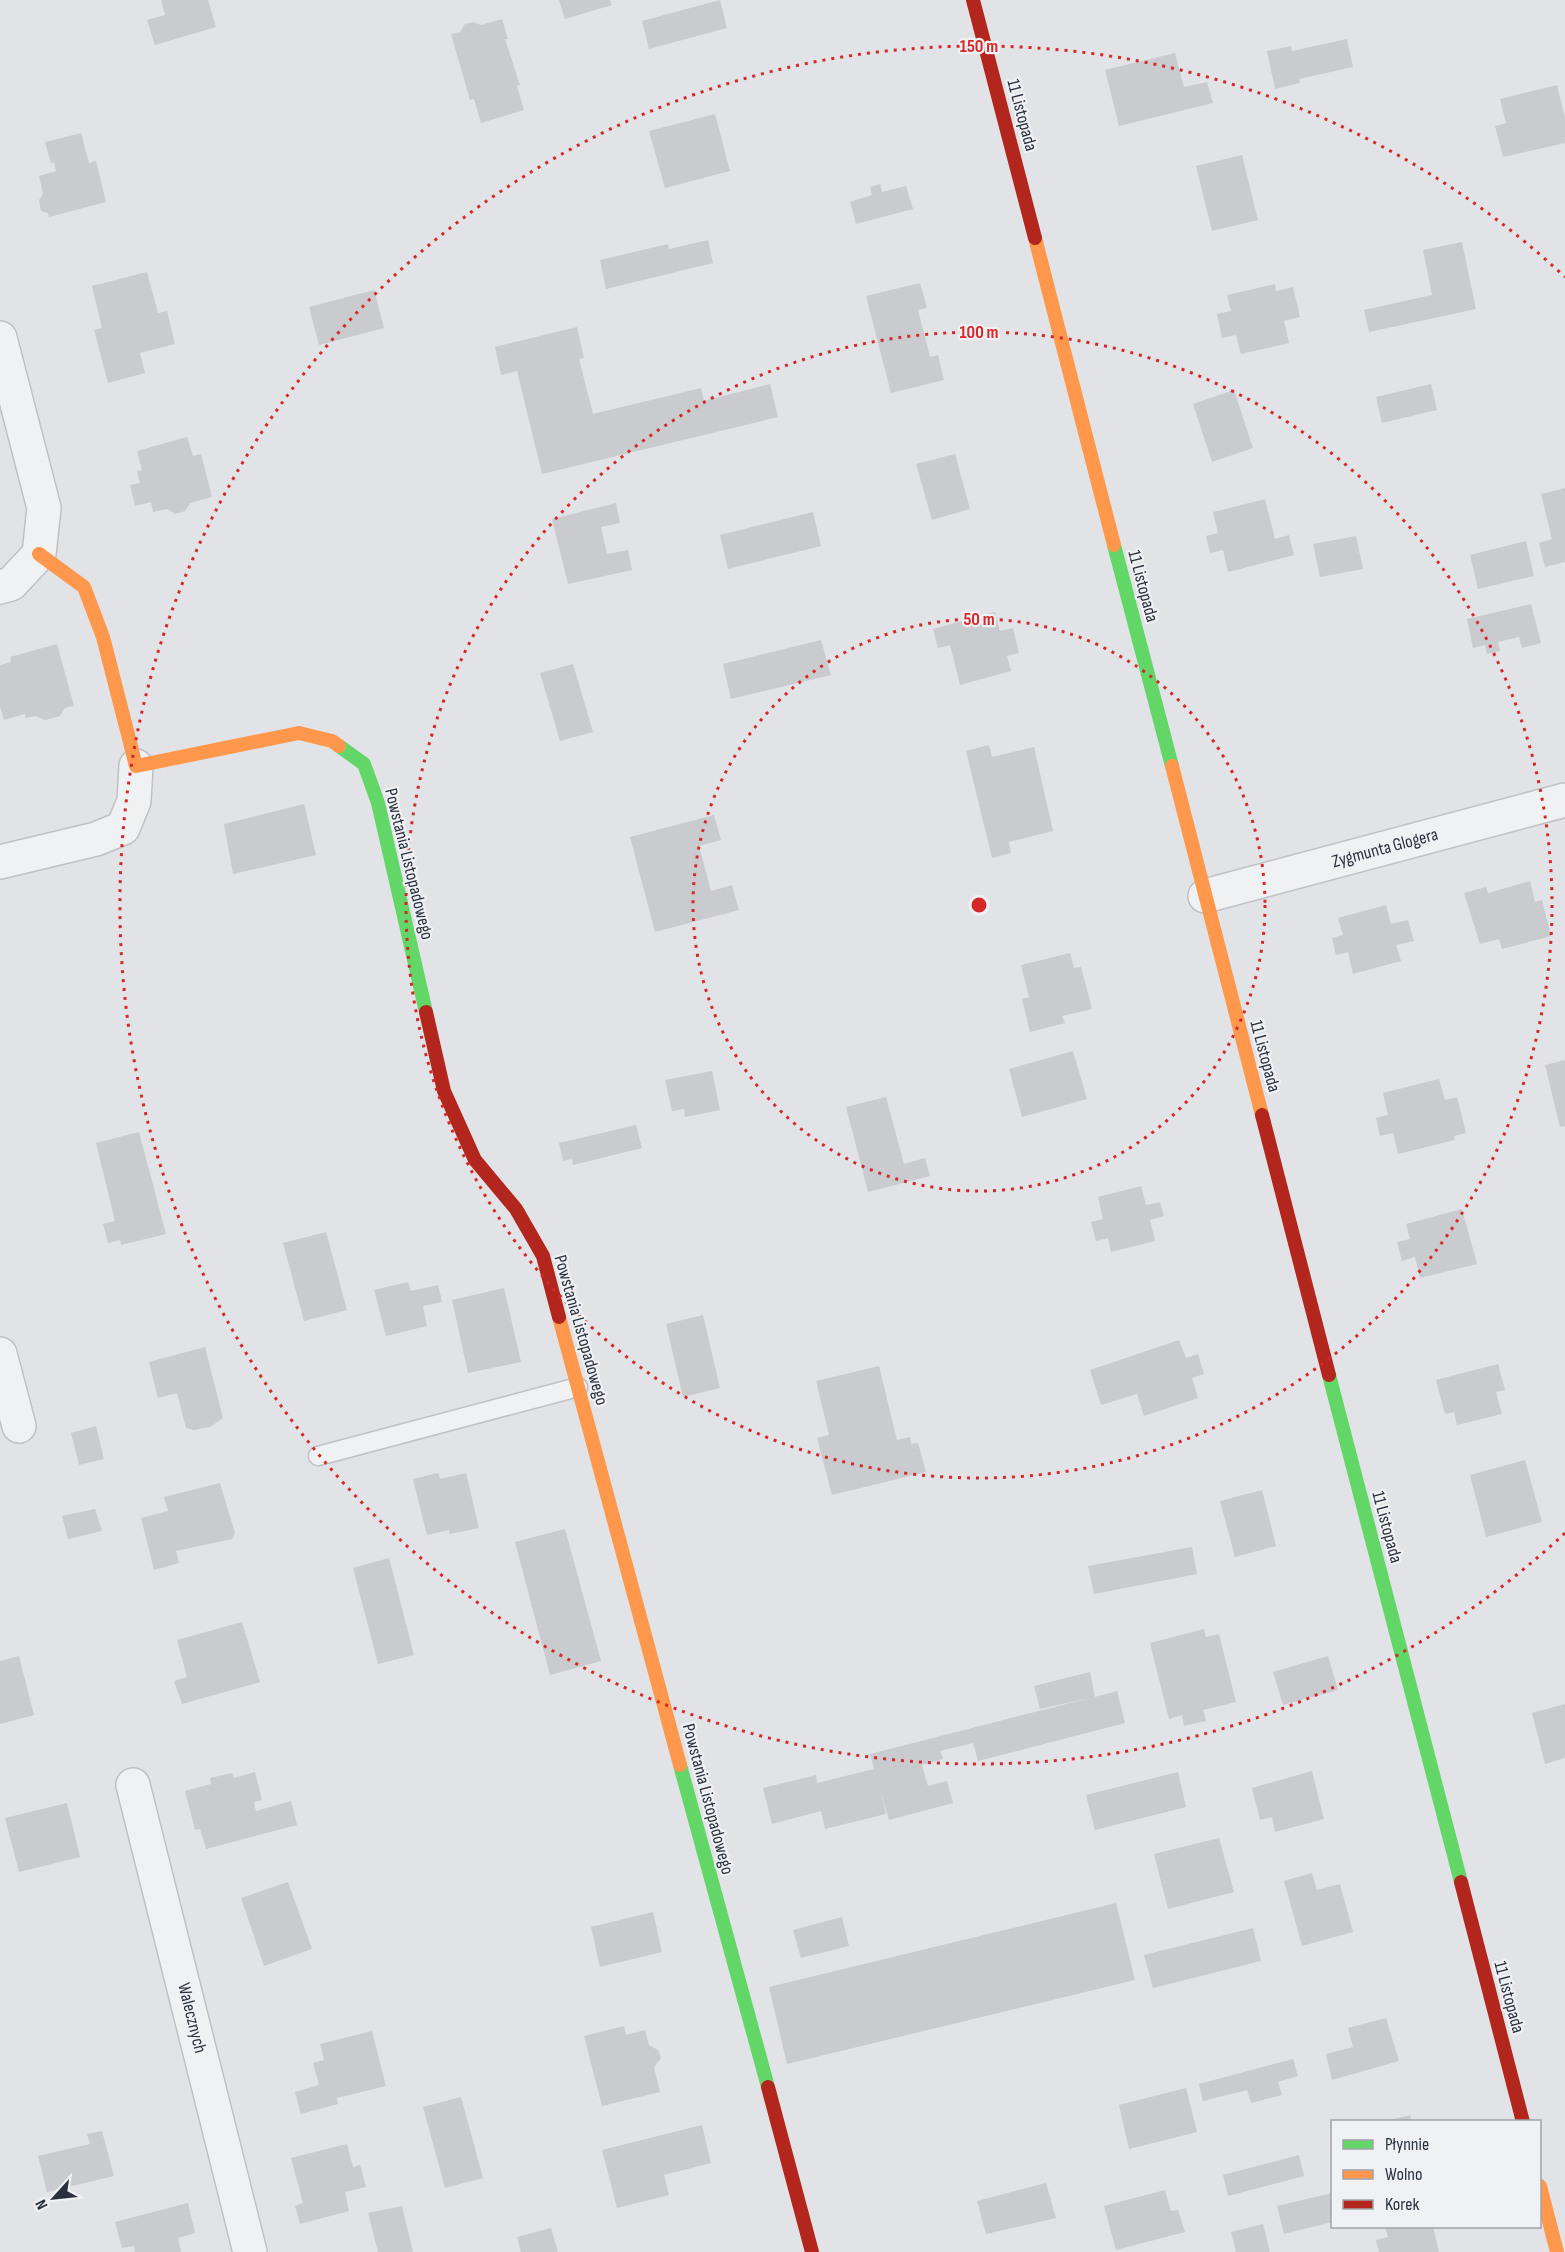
<svg xmlns="http://www.w3.org/2000/svg" width="1565" height="2252" viewBox="0 0 1565 2252" font-family="'Sofia Sans Condensed',sans-serif">
	<style>
		.building { fill: #c9cbce }
		.lines { fill: none; stroke-linecap: round; stroke-linejoin: round }
		.lane-casing { stroke: #bfc1c4; stroke-width: 21 }
		.street-casing { stroke: #bfc1c4; stroke-width: 36 }
		.lane { stroke: #f0f1f3; stroke-width: 18 }
		.street { stroke: #f0f1f3; stroke-width: 33 }
		.fast { stroke: #63d668; stroke-width: 14 }
		.slow { stroke: #ff974d; stroke-width: 14 }
		.jam { stroke: #b3261e; stroke-width: 14 }
		.ring { fill: none; stroke: #d62828; stroke-width: 3; stroke-dasharray: 3 6 }
		.labels { text-anchor: middle; dominant-baseline: central; stroke-width: 4.5; stroke-linejoin: round; paint-order: stroke }
		.street-label { font-size: 18px; fill: #2a313c; stroke: #eff1f5 }
		.centre { fill: #d62828; stroke: #eff1f5; stroke-width: 3 }
		.ring-label { font-size: 18px; text-anchor: middle; font-weight: bold; fill: #d62828; stroke: #eff1f5; stroke-width: 4.5; stroke-linejoin: round; paint-order: stroke }
	</style>
	<rect width="100%" height="100%" fill="#e1e3e6"/>
	<path class="building" d="M161,0H208L216,27L155,45L147,20L165,15Z
		M559,0H610L612,5L565,19Z
		M720,0L727,28L649,49L642,21Z
		M502,19L508,39H505L520,85L517,86L524,110L481,123L474,99L470,100L451,34L460,32L465,24L473,22L481,25Z
		M1347,39L1353,67L1299,79L1300,83L1275,89L1267,51L1291,46L1292,51Z
		M1175,53L1184,87L1207,82L1213,103L1119,126L1105,70Z
		M1557,85L1565,118V143L1503,157L1495,126L1506,123L1500,99Z
		M715,114L730,171L665,188L649,131Z
		M81,133L89,163L96,161L106,202L49,217L48,213L41,211L39,200L43,194L39,176L56,171L54,162L51,163L45,142Z
		M1242,155L1258,220L1212,231L1196,166Z
		M880,184L882,192L906,186L913,209L856,224L850,202L872,195L870,187Z
		M708,240L713,263L606,289L600,260L668,244L669,249Z
		M1462,242L1476,309L1369,332L1364,310L1432,295L1423,250Z
		M147,272L158,313L167,311L175,344L140,353L145,373L108,383L94,330L102,328L92,286Z
		M920,283L927,308L918,310L930,357L938,355L944,380L891,393L866,296Z
		M1275,284L1276,291L1293,287L1300,317L1284,321L1289,343L1241,354L1236,335L1222,338L1217,314L1231,311L1227,295Z
		M374,290L384,328L319,345L309,307Z
		M577,327L584,358L579,359L593,414L701,388L704,401L770,384L778,417L542,474L517,371L501,375L495,347Z
		M1431,384L1437,410L1382,423L1376,397Z
		M1234,390L1253,448L1212,462L1193,404Z
		M187,437L193,456L201,454L212,497L190,503L185,511L175,514L168,509L153,512L151,502L135,506L130,485L140,483L137,471L142,470L137,451Z
		M955,454L970,509L932,520L916,464Z
		M1565,488V562L1545,567L1539,543L1552,539L1541,494Z
		M1265,499L1275,539L1289,535L1294,555L1228,572L1223,550L1210,553L1206,536L1218,533L1213,512Z
		M616,503L620,523L601,527L607,554L628,550L632,570L568,584L552,519Z
		M813,512L821,546L728,569L720,535Z
		M1356,536L1363,569L1320,577L1313,544Z
		M1526,541L1534,576L1478,589L1470,555Z
		M1531,604L1541,643L1522,648L1519,637L1498,642L1500,651L1487,654L1485,645L1473,648L1467,619Z
		M995,612L1000,631L1013,628L1019,653L1007,656L1011,671L960,685L950,645L938,648L933,629Z
		M821,640L831,675L731,699L723,664Z
		M57,644L74,706L65,708L60,716L45,720L36,716L26,718L25,714L4,720L0,707V665L11,662L10,657Z
		M573,664L593,732L560,741L540,673Z
		M989,745L992,757L1034,747L1053,831L1009,842L1011,853L992,858L966,751Z
		M304,804L316,855L233,874L224,824Z
		M714,815L721,840L699,846L711,891L732,885L739,910L655,932L630,837Z
		M1530,881L1535,902L1542,900L1551,936L1502,949L1499,939L1480,944L1464,893L1486,887L1488,893Z
		M1386,905L1391,924L1408,920L1414,941L1396,945L1401,961L1353,974L1348,952L1336,955L1332,938L1343,935L1338,918Z
		M1070,953L1074,968L1081,967L1092,1009L1062,1016L1065,1023L1030,1032L1022,999L1029,997L1021,965Z
		M1073,1051L1087,1099L1022,1117L1009,1069Z
		M1565,1060V1126L1560,1127L1545,1065Z
		M712,1071L720,1110L685,1117L684,1109L672,1111L665,1080Z
		M1439,1079L1445,1100L1457,1097L1466,1133L1454,1136L1455,1140L1398,1154L1393,1133L1380,1136L1376,1118L1388,1115L1383,1093Z
		M886,1097L904,1164L925,1158L930,1176L868,1192L846,1107Z
		M636,1125L642,1148L573,1165L572,1159L563,1161L559,1143Z
		M139,1132L166,1234L121,1245L120,1240L108,1243L103,1224L115,1221L96,1143Z
		M1141,1186L1146,1205L1160,1202L1164,1216L1150,1220L1155,1241L1111,1252L1108,1238L1096,1241L1091,1222L1103,1219L1098,1197Z
		M1462,1209L1477,1264L1420,1278L1415,1257L1402,1261L1397,1242L1410,1239L1406,1224Z
		M326,1232L347,1310L304,1321L283,1243Z
		M408,1282L411,1291L438,1285L442,1302L423,1306L427,1326L386,1336L374,1290Z
		M504,1288L521,1362L468,1373L452,1300Z
		M703,1315L720,1388L683,1397L666,1324Z
		M1179,1340L1186,1358L1198,1354L1204,1374L1192,1378L1198,1398L1144,1416L1137,1394L1101,1405L1090,1370Z
		M205,1347L223,1418L210,1427L194,1430L186,1428L177,1393L158,1398L149,1362Z
		M1498,1364L1505,1390L1496,1392L1502,1414L1457,1425L1454,1412L1445,1414L1436,1380Z
		M879,1366L897,1440L910,1437L911,1444L918,1443L926,1472L832,1495L817,1438L829,1435L816,1381Z
		M96,1426L104,1459L79,1465L71,1433Z
		M1525,1460L1542,1522L1486,1537L1470,1475Z
		M438,1473L440,1479L466,1473L479,1528L450,1534L449,1530L427,1535L413,1479Z
		M220,1483L235,1533L232,1539L176,1551L179,1563L154,1570L141,1518L168,1511L164,1497Z
		M1262,1490L1276,1546L1235,1557L1220,1501Z
		M95,1509L102,1531L68,1539L62,1516Z
		M565,1529L601,1661L550,1675L515,1542Z
		M1192,1547L1197,1574L1094,1594L1088,1566Z
		M389,1558L414,1655L378,1664L353,1568Z
		M242,1622L260,1682L182,1704L174,1681L187,1677L177,1640Z
		M1204,1629L1206,1637L1219,1634L1236,1702L1203,1710L1206,1721L1184,1726L1182,1715L1169,1719L1150,1643Z
		M19,1656L34,1715L0,1724V1661Z
		M1328,1656L1338,1690L1283,1705L1273,1672Z
		M1090,1672L1095,1697L1117,1691L1125,1723L978,1761L973,1743L940,1751L943,1759L922,1765L928,1786L947,1781L953,1803L889,1820L881,1792L886,1814L825,1829L821,1811L772,1824L763,1788L816,1775L817,1783L874,1769L870,1754L1090,1698L1040,1709L1034,1686Z
		M1565,1704V1758L1545,1764L1532,1713Z
		M1312,1771L1324,1819L1275,1832L1272,1817L1260,1820L1252,1788Z
		M255,1772L262,1800L254,1802L256,1811L291,1801L297,1825L206,1849L200,1829L195,1830L185,1791L211,1784L210,1778L232,1773L234,1778Z
		M1178,1772L1186,1807L1095,1830L1086,1795Z
		M67,1803L80,1857L19,1872L5,1818Z
		M1219,1838L1234,1892L1168,1909L1154,1854Z
		M1312,1873L1317,1890L1340,1884L1353,1932L1302,1946L1284,1881Z
		M288,1882L312,1949L264,1966L241,1898Z
		M1116,1903L1135,1980L787,2064L769,1987Z
		M653,1912L662,1952L600,1967L591,1927Z
		M842,1917L849,1946L801,1958L793,1930Z
		M1253,1928L1261,1961L1153,1988L1144,1955Z
		M1386,2018L1399,2061L1332,2080L1326,2054L1353,2047L1348,2028Z
		M624,2026L626,2035L645,2030L649,2045L658,2050L661,2058L654,2067L660,2092L602,2106L584,2036Z
		M372,2031L386,2086L337,2098L338,2104L301,2114L295,2092L319,2085L313,2063L324,2060L320,2044Z
		M1293,2059L1298,2076L1278,2082L1282,2095L1251,2103L1247,2090L1203,2101L1199,2084Z
		M1186,2088L1197,2132L1129,2149L1119,2105Z
		M461,2097L483,2178L445,2188L423,2107Z
		M1410,2115L1412,2121H1386Z
		M702,2125L711,2163L664,2175L669,2195L617,2208L602,2150Z
		M102,2131L114,2176L47,2192L38,2156L90,2144L87,2134Z
		M347,2144L353,2167L360,2165L366,2187L345,2192L349,2211L300,2224L295,2206L303,2203L291,2158Z
		M1299,2155L1304,2176L1228,2196L1223,2175Z
		M1046,2183L1056,2218L986,2234L977,2201Z
		M1165,2190L1171,2211L1178,2210L1185,2232L1116,2250L1104,2206Z
		M1332,2193V2222L1284,2234L1277,2206Z
		M188,2203L195,2233L178,2238L181,2252H135L134,2246L122,2248L115,2222Z
		M402,2206L413,2252H378L368,2213Z
		M1263,2224L1270,2252H1236L1231,2232Z
		M1385,2226H1433L1439,2252H1379L1376,2240L1388,2237Z
		M551,2228L558,2252H521L517,2237Z"/>
	<g class="lines">
		<g class="lane-casing">
			<path id="lane" d="M318,1456L578,1387"/>
		</g>
		<g class="street-casing">
			<path id="street" d="M0,338L44,508L39,554L11,584L0,587
				M0,862L96,839L123,828L134,801L136,766
				M1205,896L1565,800
				M0,1354L19,1426
				M133,1785L250,2252"/>
		</g>
		<use href="#lane" class="lane"/>
		<use href="#street" class="street"/>
		<path class="fast" d="M1114,545L1172,766
			M339,746L364,764L378,803L426,1012
			M1329,1375L1461,1882
			M680,1765L768,2087"/>
		<path class="slow" d="M1035,238L1114,545
			M39,554L84,587L103,637L136,766L299,733L332,741L339,746
			M1172,766L1262,1115
			M559,1317L680,1765
			M1540,2186L1557,2252"/>
		<path class="jam" d="M973,0L1035,238
			M426,1012L444,1091L475,1160L516,1209L543,1256L559,1317
			M1262,1115L1329,1375
			M1461,1882L1523,2122
			M768,2087L812,2252"/>
	</g>
	<g class="ring">
		<circle cx="979" cy="905" r="286"/>
		<circle cx="979" cy="905" r="573"/>
		<path d="M1565 1533A859 859 0 1 1 1565 277"/>
	</g>
	<g class="labels">
		<g class="street-label">
			<text transform="translate(1022 115) rotate(75)">11 Listopada</text>
			<text transform="translate(1143 586) rotate(75)">11 Listopada</text>
			<text transform="translate(1385 848) rotate(-15)">Zygmunta Glogera</text>
			<text transform="translate(409 864) rotate(76)">Powstania Listopadowego</text>
			<text transform="translate(1265 1056) rotate(75)">11 Listopada</text>
			<text transform="translate(581 1330) rotate(74)">Powstania Listopadowego</text>
			<text transform="translate(1387 1527) rotate(75)">11 Listopada</text>
			<text transform="translate(708 1799) rotate(75)">Powstania Listopadowego</text>
			<text transform="translate(1509 1997) rotate(75)">11 Listopada</text>
			<text transform="translate(192 2018) rotate(76)">Walecznych</text>
		</g>
	</g>
	<circle cx="979" cy="905" r="9" class="centre"/>
	<g class="ring-label">
		<text x="979" y="52">150 m</text>
		<text x="979" y="338">100 m</text>
		<text x="979" y="625">50 m</text>
	</g>
	<rect x="1331" y="2120" width="210" height="108" fill="#eff1f5" stroke="#a0a4ab" stroke-width="1.5"/>
	<rect x="1343" y="2140" width="30" height="9" fill="#63d668" stroke="#a0a4ab" stroke-width="1.5"/>
	<text x="1385" y="2150" font-size="18" fill="#2a313c">Płynnie</text>
	<rect x="1343" y="2170" width="30" height="9" fill="#ff974d" stroke="#a0a4ab" stroke-width="1.5"/>
	<text x="1385" y="2180" font-size="18" fill="#2a313c">Wolno</text>
	<rect x="1343" y="2200" width="30" height="9" fill="#b3261e" stroke="#a0a4ab" stroke-width="1.5"/>
	<text x="1385" y="2210" font-size="18" fill="#2a313c">Korek</text>
	<g transform="translate(54 2198) rotate(243)" stroke="#eff1f5" stroke-width="4.5" paint-order="stroke">
	<path d="M0-4.5L10 22L0 15L-10 22Z" fill="#2a313c"/>
	<text y="-9" font-size="16" font-weight="bold" text-anchor="middle" fill="#2a313c">N</text>
	</g>
</svg>
